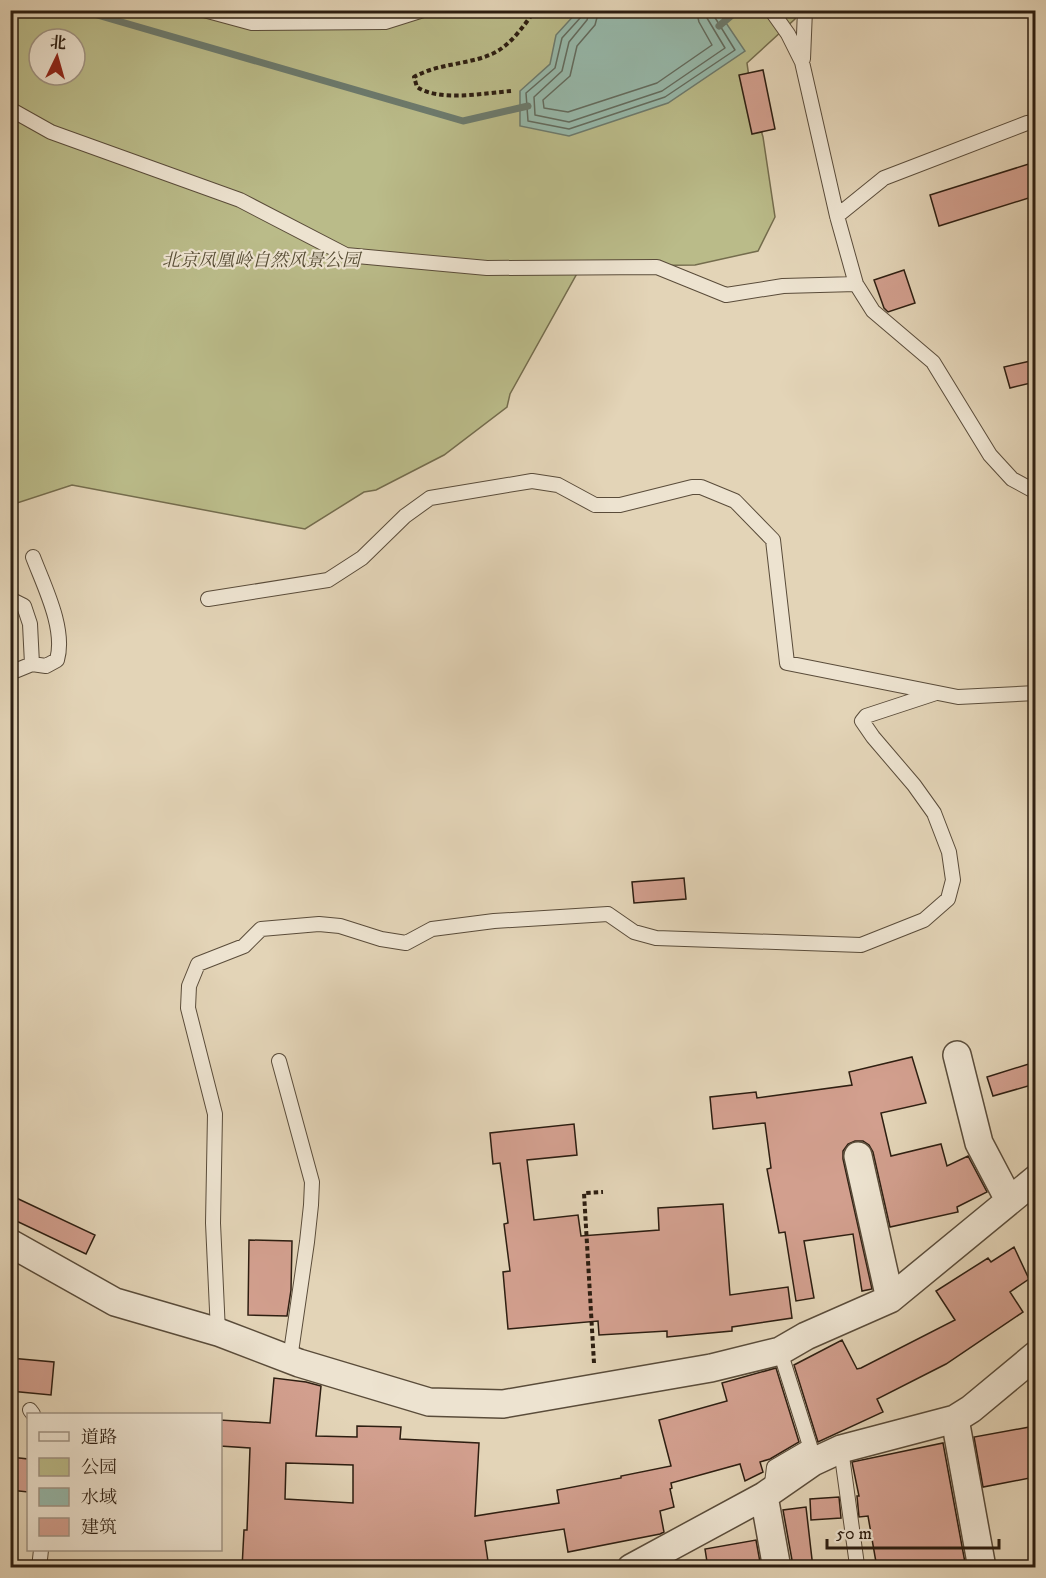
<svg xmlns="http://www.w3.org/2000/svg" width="1046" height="1578" viewBox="0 0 1046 1578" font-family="'IM FELL DW Pica','Noto Serif SC',serif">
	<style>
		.green { fill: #babb89; stroke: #746c4d; stroke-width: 1.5; fill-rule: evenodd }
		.water { fill: #96b8aa; stroke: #6c7a6d; stroke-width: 1.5 }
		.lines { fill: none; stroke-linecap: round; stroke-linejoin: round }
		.shore { stroke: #626b5e; stroke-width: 1.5 }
		.stream { stroke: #6c7a6d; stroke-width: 7 }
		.building { fill: #d29f8e; stroke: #2d1e11; stroke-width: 1.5; fill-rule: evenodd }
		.service-casing { stroke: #5a4c3a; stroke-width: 16 }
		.minor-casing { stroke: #5a4c3a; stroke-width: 30 }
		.path { stroke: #2d1e11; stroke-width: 4; stroke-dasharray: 4.5 3; stroke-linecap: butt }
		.service { stroke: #ede3d0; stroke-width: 14 }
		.minor { stroke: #ede3d0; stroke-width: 27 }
		.labels { text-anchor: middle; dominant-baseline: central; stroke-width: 4.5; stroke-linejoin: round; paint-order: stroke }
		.park-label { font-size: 18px; font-style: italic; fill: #574d35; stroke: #ede3d0 }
	</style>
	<rect width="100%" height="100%" fill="#e3d4b7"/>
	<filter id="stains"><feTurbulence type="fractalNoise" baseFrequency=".00333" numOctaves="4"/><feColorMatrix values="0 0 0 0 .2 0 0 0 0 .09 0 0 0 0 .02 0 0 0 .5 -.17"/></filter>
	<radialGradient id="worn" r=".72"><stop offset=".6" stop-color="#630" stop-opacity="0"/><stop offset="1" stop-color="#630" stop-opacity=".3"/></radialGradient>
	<path class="green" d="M11,11H799L795,19L747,63L752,99L763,137L775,217L758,251L695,265L602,266L579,270L510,394L507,407L444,455L376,490L364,492L305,529L72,485L11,505ZM39,39H75V75H39Z"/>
	<path class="water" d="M578,11H718L745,51L668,103L569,136L520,126V91L550,64L556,35Z"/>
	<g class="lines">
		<path class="shore" d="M582,10L581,17L562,38L555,68L526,93L528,121L569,129L665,97L735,50L714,16L713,10
			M590,10L587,20L569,42L562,71L534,97L535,115L569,122L662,91L725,48L707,18L705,10
			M599,10L595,25L577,46L570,76L543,100L544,108L568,112L657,83L712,45L699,22L696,10"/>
		<path class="stream" d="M80,10L463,121L528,106
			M719,26L738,10"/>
	</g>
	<path class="building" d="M763,70L775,129L752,134L739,75Z
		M1035,162V196L939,226L930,195Z
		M904,270L915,303L888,312L884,308L874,280Z
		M1035,360V382L1010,388L1004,367Z
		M684,878L686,899L634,903L632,882Z
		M912,1057L926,1103L881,1113L891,1156L941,1144L947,1166L968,1156L987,1192L957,1207L958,1212L890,1227L873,1152L869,1145L863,1141H855L848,1144L843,1151V1159L872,1289L862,1291L853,1234L804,1241L814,1298L796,1301L785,1232L779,1233L767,1169L771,1168L765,1123L713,1129L710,1097L756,1092L757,1098L852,1085L849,1072Z
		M1035,1062V1084L993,1096L987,1077Z
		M574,1124L577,1155L527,1160L534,1220L578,1215L581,1236L659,1230L658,1208L723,1204L730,1295L788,1287L792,1318L732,1327V1331L667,1337V1331L599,1335L598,1321L508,1329L503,1272L510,1271L504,1224L508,1223L500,1163L493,1164L490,1133Z
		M10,1195L95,1235L86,1254L10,1218Z
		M249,1240L292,1241L291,1290L287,1316L248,1315Z
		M1014,1247L1029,1279L1010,1292L1023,1312L946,1364L877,1399L883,1412L818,1442L794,1365L842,1340L857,1369L861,1368L955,1320L936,1291L988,1258L991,1262Z
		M10,1358L54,1362L51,1395L10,1391Z
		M776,1368L799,1442L770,1459L760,1462L763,1472L745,1481L740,1464L671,1483L672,1488L670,1489L674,1507L660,1511L664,1532L660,1534L568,1552L564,1529L485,1541L489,1568H242L244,1530H247L250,1448L220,1446V1420L270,1423L274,1378L306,1382L321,1386L316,1436L357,1437V1426L401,1427L400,1439L479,1443L475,1516L559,1503L557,1490L621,1478V1476L671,1466L659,1420L727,1401L722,1383ZM286,1463L353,1465V1503L285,1499Z
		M1035,1426V1477L983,1487L974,1437Z
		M943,1443L966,1568H877L868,1516L859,1517L857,1496H859L852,1462Z
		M10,1457L28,1459V1492L10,1490Z
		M839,1497L841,1518L811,1520L810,1499Z
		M806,1507L813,1568H791L792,1560L783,1510Z
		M756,1540L760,1562L728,1568H708L705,1549Z"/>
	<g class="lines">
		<g class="service-casing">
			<path id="service" d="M204,10L252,23L385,22L423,10
				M771,10L788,34L802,62L837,216L856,284L873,311L933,362L990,455L1012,479L1036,492
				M803,59L805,10
				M10,109L51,132L240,200L346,255L487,268L657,267L726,295L783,286L856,284
				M837,216L884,178L1027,123L1036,122
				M10,599L24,606L30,624L32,664L10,673
				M208,599L328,580L362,558L405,516L430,498L532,481L558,485L595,505H620L692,487H701L735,501L773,540L787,663L958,697L1036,693
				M32,664L46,666L57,660C66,629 44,586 33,557
				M279,1061L312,1182L311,1205L307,1242L290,1359
				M218,1332L213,1223L215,1114L188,1008L189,986L198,964L244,946L261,929L319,924L340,926L381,939L406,943L432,929L494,921L608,914L634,932L656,938L861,945L924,920L948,899L953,880L949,852L934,813L914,785L873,737L862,721L866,716L936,693
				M30,1410L33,1414
				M841,1449L857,1565
				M771,1491L774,1467L810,1446L780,1351
				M39,1568L41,1550"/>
		</g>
		<g class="minor-casing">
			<path id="minor" d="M957,1055L979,1143L1009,1200
				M858,1156L890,1299
				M10,1243L115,1302L218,1332L299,1363L429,1402L503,1404L711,1368L780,1351L806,1336L890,1299L1036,1179
				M955,1419L982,1568
				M764,1496L776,1563
				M631,1568L764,1496L813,1462L841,1449L955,1419L971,1409L1036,1355"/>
		</g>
		<path class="path" d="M683,13L686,10
			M511,91C485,93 439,102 417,87L414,77C439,63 467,65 492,54C510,46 524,26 535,10
			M594,1363L584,1193L603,1192"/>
		<use href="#service" class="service"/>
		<use href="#minor" class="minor"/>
	</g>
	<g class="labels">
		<g class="park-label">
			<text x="261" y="261">北京凤凰岭自然风景公园</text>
		</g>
	</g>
	<rect width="1046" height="1578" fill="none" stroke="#e3d4b7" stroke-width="36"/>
	<rect x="12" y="12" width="1022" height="1554" fill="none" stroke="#2d1e11" stroke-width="3"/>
	<rect x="18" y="18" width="1010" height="1542" fill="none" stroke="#2d1e11" stroke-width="1.5"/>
	<rect x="27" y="1413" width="195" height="138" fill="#ede3d0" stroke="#a09484" stroke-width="1.5"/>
	<rect x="39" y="1432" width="30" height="9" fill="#ede3d0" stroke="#a09484" stroke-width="1.5"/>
	<text x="81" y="1443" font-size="18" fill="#2d1e11">道路</text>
	<rect x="39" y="1458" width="30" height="18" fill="#babb89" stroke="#a09484" stroke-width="1.5"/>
	<text x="81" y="1473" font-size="18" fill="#2d1e11">公园</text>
	<rect x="39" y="1488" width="30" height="18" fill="#96b8aa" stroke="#a09484" stroke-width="1.5"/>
	<text x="81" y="1503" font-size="18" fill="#2d1e11">水域</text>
	<rect x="39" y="1518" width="30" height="18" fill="#d29f8e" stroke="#a09484" stroke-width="1.5"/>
	<text x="81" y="1533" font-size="18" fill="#2d1e11">建筑</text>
	<g transform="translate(57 57) rotate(5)"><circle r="28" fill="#ede3d0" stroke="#a09484" stroke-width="1.5"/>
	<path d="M0-4.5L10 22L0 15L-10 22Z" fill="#8f2418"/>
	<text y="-9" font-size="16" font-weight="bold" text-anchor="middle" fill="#2d1e11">北</text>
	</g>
	<path d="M827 1539v9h172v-9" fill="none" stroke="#2d1e11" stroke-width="3"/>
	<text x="836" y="1539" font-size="18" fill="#2d1e11" stroke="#ede3d0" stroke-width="4.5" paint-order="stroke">50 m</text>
	<rect width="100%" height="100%" filter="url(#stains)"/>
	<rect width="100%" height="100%" fill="url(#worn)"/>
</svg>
